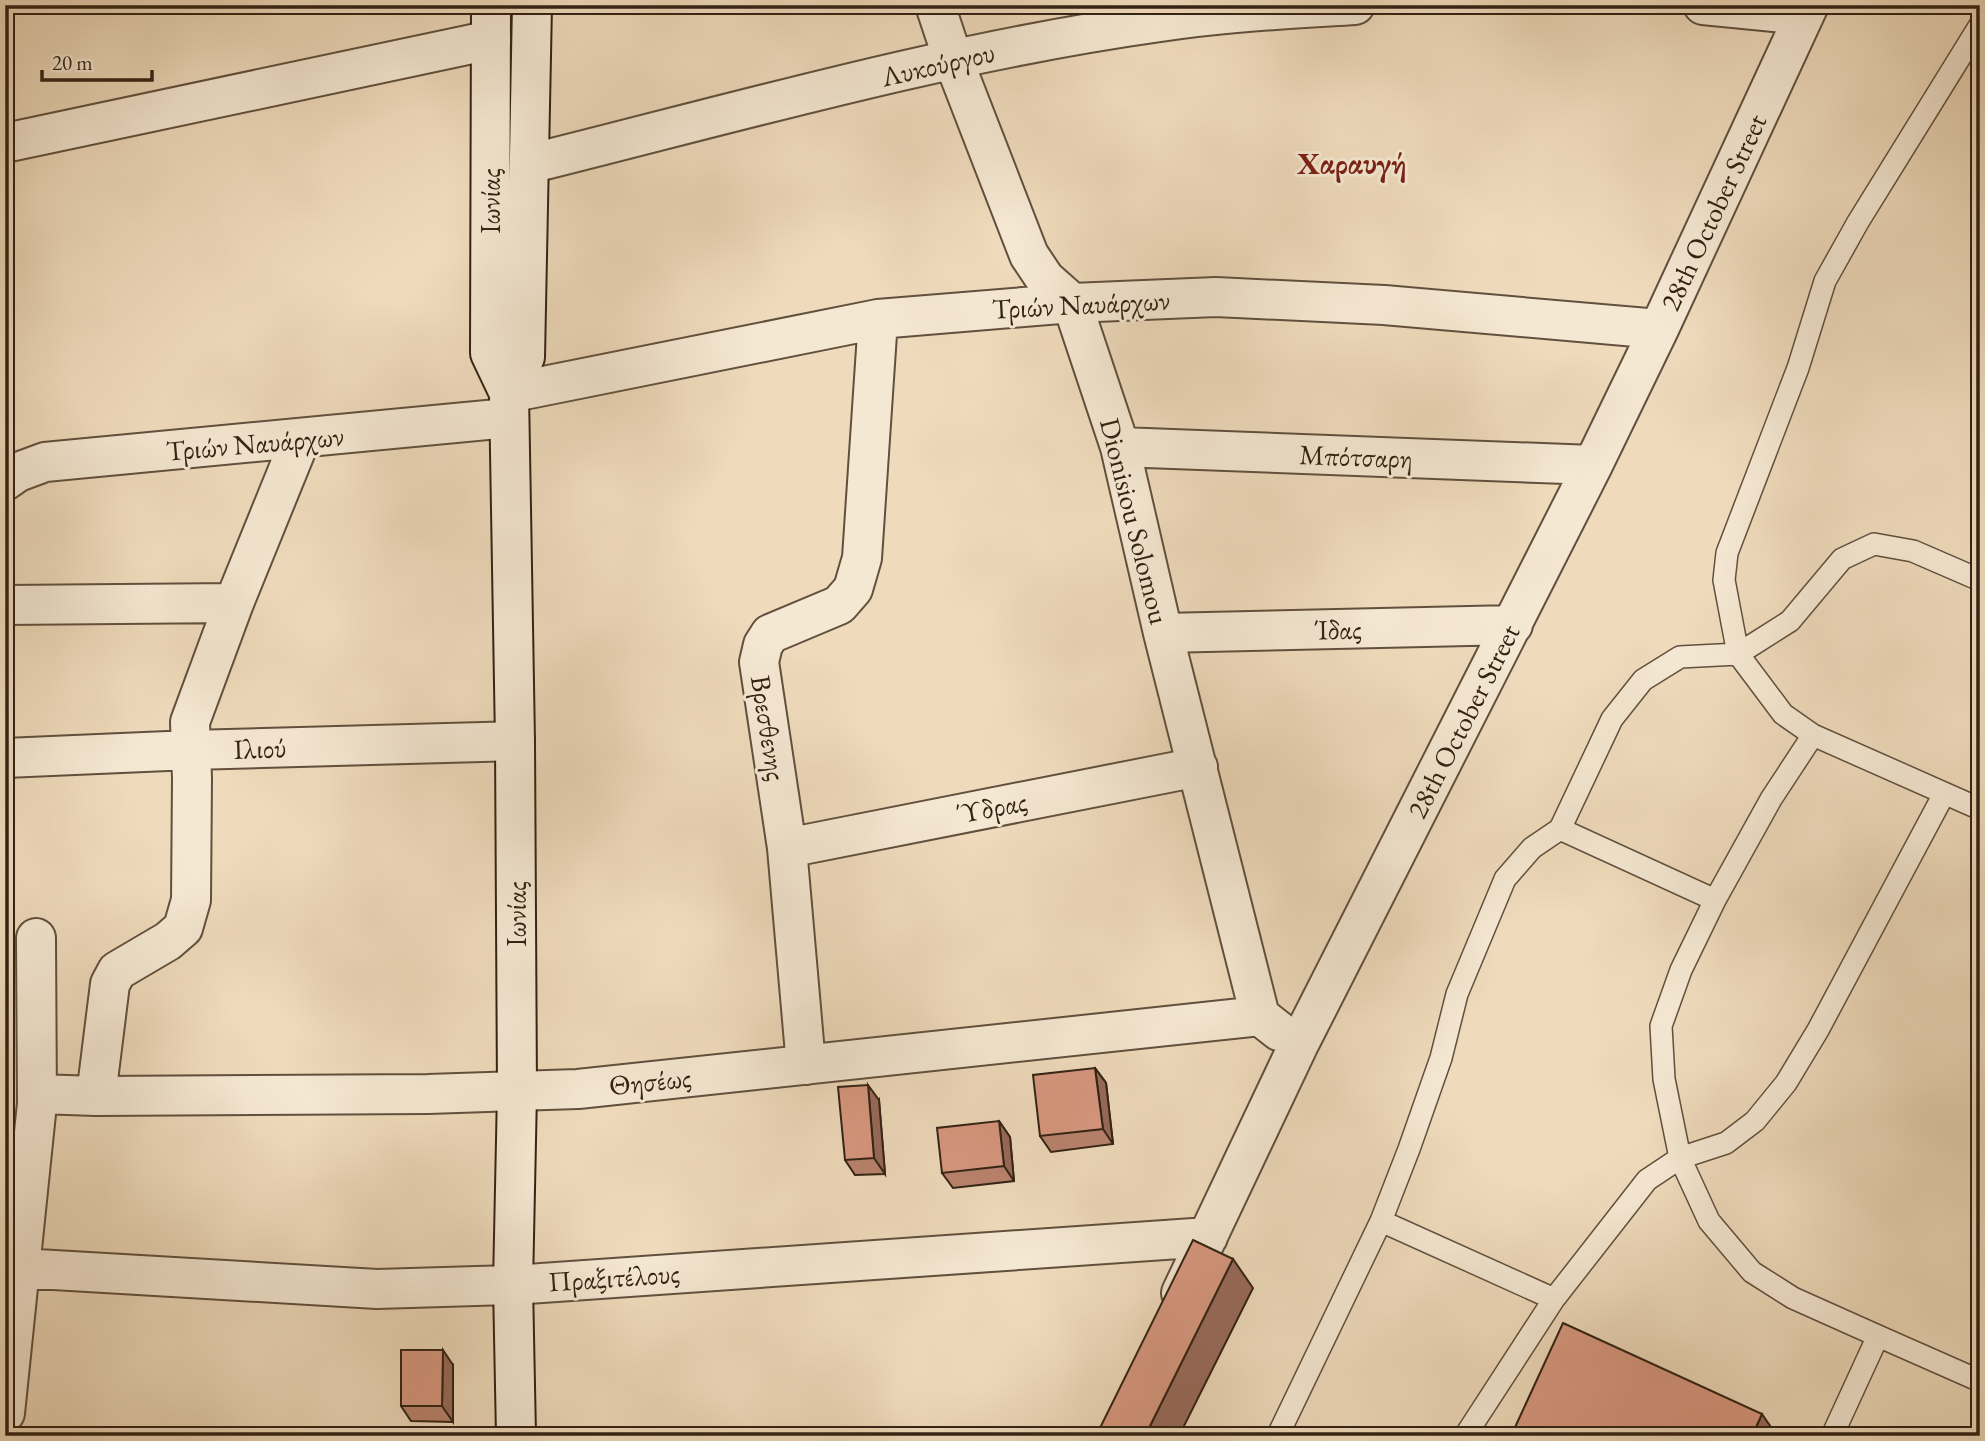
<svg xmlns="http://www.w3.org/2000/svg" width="1985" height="1441" viewBox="0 0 1985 1441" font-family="'EB Garamond',serif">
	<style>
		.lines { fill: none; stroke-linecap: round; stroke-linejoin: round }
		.lane-casing { stroke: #61503e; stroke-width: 24 }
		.street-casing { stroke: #61503e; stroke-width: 42 }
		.secondary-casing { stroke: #322214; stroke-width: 42 }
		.lane { stroke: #f5e8d3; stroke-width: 21 }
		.street { stroke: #f5e8d3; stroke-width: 38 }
		.secondary { stroke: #f5e8d3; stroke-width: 38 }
		.wall { fill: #ba836e; stroke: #322214; stroke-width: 2 }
		.shaded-wall { fill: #976a5a; stroke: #322214; stroke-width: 2 }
		.building { fill: #d89880; stroke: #322214; stroke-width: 2 }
		.labels { text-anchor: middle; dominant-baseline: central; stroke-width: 6; stroke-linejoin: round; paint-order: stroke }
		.street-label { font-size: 28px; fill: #322214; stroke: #f5e8d3 }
		.neighbourhood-label { font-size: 30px; font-weight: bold; fill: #7a1f14; stroke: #f5e8d3 }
	</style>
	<rect width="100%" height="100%" fill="#efdbbc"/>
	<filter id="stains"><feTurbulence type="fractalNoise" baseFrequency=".00286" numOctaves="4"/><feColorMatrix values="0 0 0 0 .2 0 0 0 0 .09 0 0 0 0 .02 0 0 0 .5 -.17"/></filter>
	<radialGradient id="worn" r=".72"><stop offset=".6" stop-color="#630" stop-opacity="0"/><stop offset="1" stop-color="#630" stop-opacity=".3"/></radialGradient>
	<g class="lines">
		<g class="lane-casing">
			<path id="lane" d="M1980,25L1858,222L1825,281L1798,368L1727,553L1724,580L1738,654L1790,621L1842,559L1874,544L1913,551L1980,580
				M1813,735L1771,799L1715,900L1681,970L1661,1026L1664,1079L1680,1158L1709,1221L1752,1272L1793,1298L1878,1336
				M1715,900L1560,829L1612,719L1643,680L1680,657L1738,654L1783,714L1813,735L1980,809
				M1381,1221L1554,1299
				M1284,1436L1279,1433L1381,1221L1409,1149L1441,1058L1457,994L1505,879L1532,848L1560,829
				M1465,1436L1554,1299L1647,1180L1680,1158L1726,1143L1755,1121L1786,1083L1818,1030L1944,794
				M1832,1436L1878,1336L1980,1381"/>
		</g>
		<g class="street-casing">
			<path id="street" d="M935,5L953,59L1029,255L1045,279L1072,303L1120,447L1163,633L1260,1016L1279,1031
				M1703,5L1804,15
				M5,143L491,40
				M529,164C738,112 946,52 1160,22C1224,12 1290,9 1355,5
				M509,393L878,319L1072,303L1216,297L1384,305L1659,329
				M1120,447L1593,465
				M5,481L18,472L45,462L508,418
				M5,605L234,603
				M1163,633L1513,625
				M5,758L191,750L515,741
				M787,848L1198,767
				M36,938L37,1106
				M806,1065L787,848L759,662L763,645L770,634L839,605L853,589L862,558L878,319
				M96,1096L110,984L117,971L168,941L183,928L191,900L192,779L190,722L234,603L301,438
				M20,1268L377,1289L513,1285L1208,1237
				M1181,1293L1298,1046L1593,465L1659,329L1809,5
				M5,1413L38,1094L96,1096L428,1094L578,1089L1260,1016"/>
		</g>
		<g class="secondary-casing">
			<path id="secondary" d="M491,5L490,353L509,393
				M516,1436L513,1285L517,1092L515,741L509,393L525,357L532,5"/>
		</g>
		<use href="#lane" class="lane"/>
		<use href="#street" class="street"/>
		<use href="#secondary" class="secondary"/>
	</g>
	<path class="wall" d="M1095,1068L1106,1083L1113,1144L1051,1152L1040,1136Z
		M879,1100L885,1174L855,1175L845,1160Z
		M999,1121L1010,1137L1014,1181L953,1188L942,1173Z
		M453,1365V1422L411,1421L401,1406Z"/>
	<path class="shaded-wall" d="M1095,1068L1106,1083L1113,1144L1103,1129Z
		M868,1085L879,1100L885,1174L874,1158Z
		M999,1121L1010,1137L1014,1181L1004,1166Z
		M1233,1259L1253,1288L1179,1436H1145Z
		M443,1350L453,1365V1422L442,1406Z
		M1762,1414L1777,1436H1752Z"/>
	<path class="building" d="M1095,1068L1103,1129L1040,1136L1033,1075Z
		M868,1085L874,1158L845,1160L838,1087Z
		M999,1121L1004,1166L942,1173L937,1128Z
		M1193,1240L1233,1259L1145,1436H1096Z
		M1563,1323L1762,1414L1752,1436H1511Z
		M401,1350H443L442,1406H401Z"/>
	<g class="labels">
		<g class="street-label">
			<text transform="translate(938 64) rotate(-13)">Λυκούργου</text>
			<text transform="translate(490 201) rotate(-90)">Ιωνίας</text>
			<text transform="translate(1713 212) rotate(-65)">28th October Street</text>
			<text transform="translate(1081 304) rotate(-3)">Τριών Ναυάρχων</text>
			<text transform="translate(255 443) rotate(-5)">Τριών Ναυάρχων</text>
			<text transform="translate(1356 456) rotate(2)">Μπότσαρη</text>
			<text transform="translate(1135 521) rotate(76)">Dionisiou Solomou</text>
			<text transform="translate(1338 629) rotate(-1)">Ίδας</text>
			<text transform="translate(1463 721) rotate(-63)">28th October Street</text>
			<text transform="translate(769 728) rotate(81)">Βρεσθενης</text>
			<text transform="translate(260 748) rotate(-2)">Ιλιού</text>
			<text transform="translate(992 807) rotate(-11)">Ύδρας</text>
			<text transform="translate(516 914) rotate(-90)">Ιωνίας</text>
			<text transform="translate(650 1081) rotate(-6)">Θησέως</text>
			<text transform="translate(614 1277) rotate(-4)">Πραξιτέλους</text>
		</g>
		<g class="neighbourhood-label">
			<text x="1352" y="163">Χαραυγή</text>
		</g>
	</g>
	<rect width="1985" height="1441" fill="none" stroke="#efdbbc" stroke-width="28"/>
	<rect x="7" y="7" width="1971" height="1427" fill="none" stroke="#322214" stroke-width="3.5"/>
	<rect x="14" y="14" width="1957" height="1413" fill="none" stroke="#322214" stroke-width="2"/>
	<path d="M42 70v10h110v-10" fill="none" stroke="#322214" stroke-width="3.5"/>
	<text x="52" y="70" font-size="21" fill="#322214" stroke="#f5e8d3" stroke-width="5" paint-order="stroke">20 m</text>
	<rect width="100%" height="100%" filter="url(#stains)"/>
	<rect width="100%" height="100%" fill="url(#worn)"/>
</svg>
